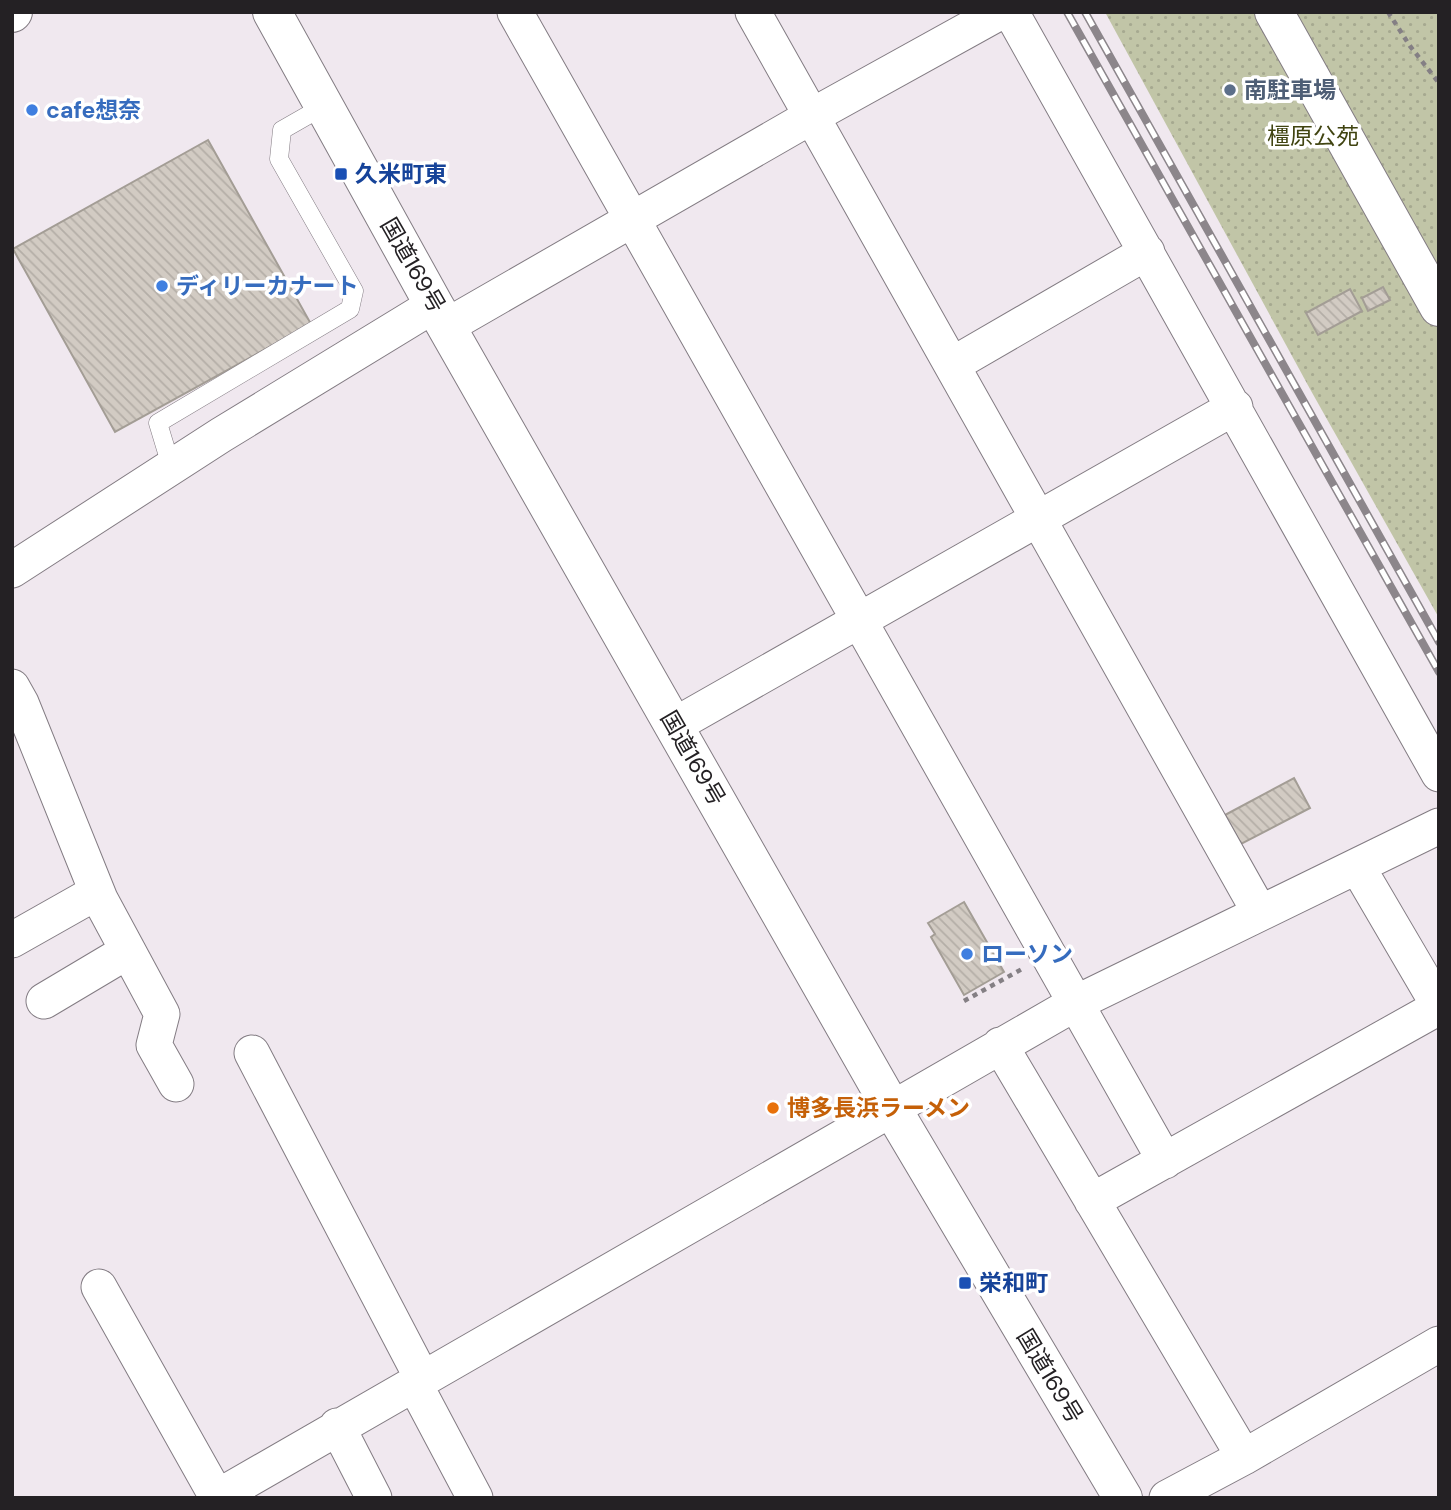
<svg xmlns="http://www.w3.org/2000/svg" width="1451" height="1510" viewBox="0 0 1451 1510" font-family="'DM Sans','Noto Sans JP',sans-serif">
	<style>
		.park { fill: url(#park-dots) }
		.building { fill: url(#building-back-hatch); stroke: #a39d95; stroke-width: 2 }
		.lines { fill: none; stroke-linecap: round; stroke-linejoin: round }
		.service-casing { stroke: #837c83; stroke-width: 19 }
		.minor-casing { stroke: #837c83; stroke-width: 37 }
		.secondary-casing { stroke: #837c83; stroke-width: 40 }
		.trunk-casing { stroke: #837c83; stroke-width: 40 }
		.path { stroke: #847f84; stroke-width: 4.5; stroke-dasharray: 5 5; stroke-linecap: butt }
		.service { stroke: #fff; stroke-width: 18 }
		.minor { stroke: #fff; stroke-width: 35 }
		.secondary { stroke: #fff; stroke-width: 38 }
		.trunk { stroke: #fff; stroke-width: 38 }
		.rail-casing { stroke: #8c868b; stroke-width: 8 }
		.rail { stroke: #fff; stroke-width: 5; stroke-dasharray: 16; stroke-linecap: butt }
		.service-dot { fill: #5c6f8a; stroke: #fff; stroke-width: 2.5 }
		.shop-dot { fill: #3f7fe0; stroke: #fff; stroke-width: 2.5 }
		.transit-dot { fill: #1a4fb4; stroke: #fff; stroke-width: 2.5 }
		.food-dot { fill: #e8710a; stroke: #fff; stroke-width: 2.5 }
		.labels { text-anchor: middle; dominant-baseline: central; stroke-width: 7; stroke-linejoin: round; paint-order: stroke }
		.service-label { font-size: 23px; font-weight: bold; fill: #4e5e75; stroke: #fff; text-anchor: start }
		.shop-label { font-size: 23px; font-weight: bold; fill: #366cbe; stroke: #fff; text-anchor: start }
		.park-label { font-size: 23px; fill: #404411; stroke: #fff }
		.transit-label { font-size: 23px; font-weight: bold; fill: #164399; stroke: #fff; text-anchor: start }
		.street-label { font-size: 23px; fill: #242124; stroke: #fff }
		.food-label { font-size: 23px; font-weight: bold; fill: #c56008; stroke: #fff; text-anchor: start }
	</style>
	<defs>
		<pattern id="park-dots" width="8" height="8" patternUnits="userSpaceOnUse" patternTransform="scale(1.75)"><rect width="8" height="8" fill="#c1c5a7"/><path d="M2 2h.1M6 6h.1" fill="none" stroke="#a6a990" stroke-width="1.8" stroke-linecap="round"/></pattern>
		<pattern id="building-back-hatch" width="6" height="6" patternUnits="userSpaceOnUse" patternTransform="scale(1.75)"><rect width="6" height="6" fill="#d2cbc3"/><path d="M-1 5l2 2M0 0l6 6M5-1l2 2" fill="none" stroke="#b4aea7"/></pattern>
	</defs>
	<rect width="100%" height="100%" fill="#f0e8ef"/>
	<path class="park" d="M1105,12H1439V618L1310,389Z"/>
	<path class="building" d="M208,140L311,324L115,432L13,249Z
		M1383,287L1390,300L1368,311L1362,298Z
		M1350,289L1362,311L1318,335L1306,313Z
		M1294,778L1310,808L1241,844L1225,815Z
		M964,902L1004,972L964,995L931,937L935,934L928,923Z"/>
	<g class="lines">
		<g class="service-casing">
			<path id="service" d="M171,466L158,423L350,309L354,291L279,159L282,130L324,106"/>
		</g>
		<g class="minor-casing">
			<path id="minor" d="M515,12L1165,1161
				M753,12L1260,913
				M1011,12L1439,774
				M447,326L812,116L1000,12
				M952,365L1147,252
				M12,570L221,435L434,305
				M12,687L21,703L100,899L162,1014L154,1045L176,1084
				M675,725L1235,407
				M1357,866L1439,1006
				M12,940L97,892
				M44,1001L128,951
				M1000,1045L1244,1457
				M252,1053L422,1378
				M1092,1201L1439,1007
				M99,1287L217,1497
				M414,1383L475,1498
				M337,1426L374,1498
				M216,1498L1074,1004L1439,826
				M1167,1498L1244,1457L1439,1344"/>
		</g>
		<g class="secondary-casing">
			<path id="secondary" d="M1274,12L1439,307
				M12,13L13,12"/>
		</g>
		<g class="trunk-casing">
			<path id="trunk" d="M272,12L434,305L888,1102L1123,1498"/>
		</g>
		<path class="path" d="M1388,12L1410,46L1439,83
			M964,1001L1022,969"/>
		<use href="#service" class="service"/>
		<use href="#minor" class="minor"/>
		<use href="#secondary" class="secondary"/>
		<use href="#trunk" class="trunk"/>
		<g class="rail-casing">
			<path id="rail" d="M1067,12L1439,672
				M1085,12L1439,642"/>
		</g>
		<use href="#rail" class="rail"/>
	</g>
	<circle class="service-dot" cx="1230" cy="90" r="7"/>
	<g class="shop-dot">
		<circle cx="32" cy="110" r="7"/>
		<circle cx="162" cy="286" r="7"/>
		<circle cx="967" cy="954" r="7"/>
	</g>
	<g class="transit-dot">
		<rect x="334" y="167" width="14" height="14" rx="3.5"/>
		<rect x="958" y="1276" width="14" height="14" rx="3.5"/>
	</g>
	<circle class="food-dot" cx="773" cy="1108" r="7"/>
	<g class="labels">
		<g class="service-label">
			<text x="1244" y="90">南駐車場</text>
		</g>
		<g class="shop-label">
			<text x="46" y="110">cafe想奈</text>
			<text x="176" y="286">ディリーカナート</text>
			<text x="981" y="954">ローソン</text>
		</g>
		<g class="park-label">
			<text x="1313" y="136">橿原公苑</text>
		</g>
		<g class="transit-label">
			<text x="355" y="174">久米町東</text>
			<text x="979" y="1283">栄和町</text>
		</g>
		<g class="street-label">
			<text transform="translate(413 265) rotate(60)">国道169号</text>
			<text transform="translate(693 758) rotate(60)">国道169号</text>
			<text transform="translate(1050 1376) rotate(59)">国道169号</text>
		</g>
		<g class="food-label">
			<text x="787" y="1108">博多長浜ラーメン</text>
		</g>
	</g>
	<rect width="1451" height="1510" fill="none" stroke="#242124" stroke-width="28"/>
</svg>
